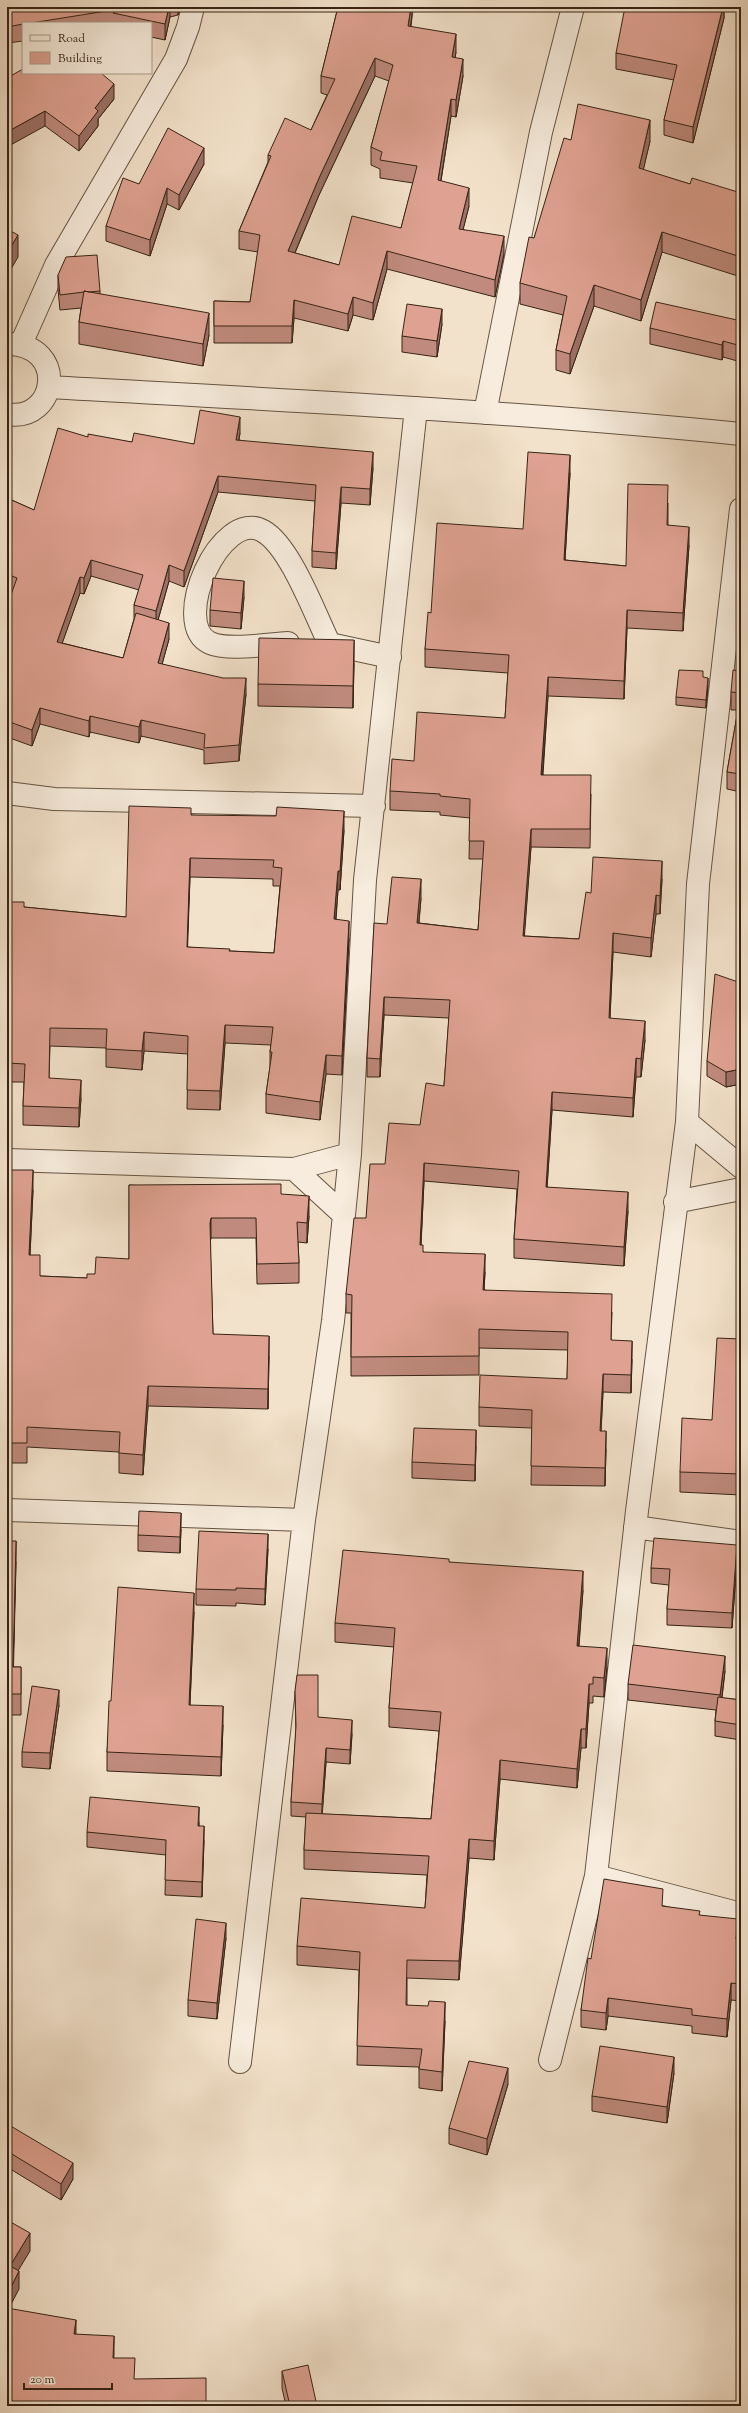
<svg xmlns="http://www.w3.org/2000/svg" width="748" height="2413" viewBox="0 0 748 2413" font-family="'Sorts Mill Goudy',serif">
	<style>
		.lines { fill: none; stroke-linecap: round; stroke-linejoin: round }
		.minor-casing { stroke: #655442; stroke-width: 24 }
		.minor { stroke: #f7ecdd; stroke-width: 22 }
		.wall { fill: #c08b7e; stroke: #362415; fill-rule: evenodd }
		.shaded-wall { fill: #9c7166; stroke: #362415 }
		.building { fill: #dfa292; stroke: #362415; fill-rule: evenodd }
	</style>
	<rect width="100%" height="100%" fill="#f3e2cb"/>
	<filter id="stains"><feTurbulence type="fractalNoise" baseFrequency=".005" numOctaves="4"/><feColorMatrix values="0 0 0 0 .2 0 0 0 0 .09 0 0 0 0 .02 0 0 0 .5 -.17"/></filter>
	<radialGradient id="worn" r=".72"><stop offset=".6" stop-color="#630" stop-opacity="0"/><stop offset="1" stop-color="#630" stop-opacity=".3"/></radialGradient>
	<g class="lines">
		<g class="minor-casing">
			<path id="minor" d="M7,344C69,344 57,423 7,414
				M21,344L56,265L176,59L188,27L193,7
				M49,387C280,400 511,411 741,434
				M485,413L541,132L573,7
				M288,643C268,644 228,651 210,643C169,624 221,507 263,531C290,546 315,614 329,643
				M325,643L390,657
				M7,793L54,799L374,806
				M687,1122L741,1167
				M7,1160L294,1169L350,1154
				M294,1169L344,1215
				M675,1202L741,1189
				M7,1510L304,1520
				M635,1527L741,1542
				M596,1876L637,1511L687,1122L698,884L741,509
				M550,2060L596,1876L741,1914
				M240,2062L304,1520L333,1321L344,1215L350,1154L365,880L416,408"/>
		</g>
		<use href="#minor" class="minor"/>
	</g>
	<path class="wall" d="M7,7H180L178,15L170,17L165,40L151,37V23H23V41L7,43Z
		M338,7H413L411,27L456,52L455,58L463,76L456,117L451,116L441,181L469,206L463,229L504,254L495,297L387,269L373,320L353,315L348,331L294,318L292,343H214V301L250,302L258,252L239,249V231L268,162V155L311,130L327,95L321,93V76ZM375,76L389,81L371,147V165L380,169V178L413,183L401,228L339,265L295,253L319,195Z
		M724,7V18L693,143L664,135V120L674,80L616,69V53Z
		M7,78L114,99L98,119V126L79,151L45,126Z
		M571,140L650,141L643,170L690,184L741,193V277L662,252L641,321L594,306L570,374L556,370V350L563,315L520,304V283L534,238Z
		M204,164L179,210L167,204L150,256L106,241V226L139,184Z
		M58,275L100,291V294L209,335L203,366L79,344V322L81,308L60,310L58,290Z
		M741,303V362L723,357L722,360L650,344V328L737,320Z
		M442,324L437,357L402,352V336Z
		M240,433L239,440L373,468L370,505L341,503L336,569L312,567V551L315,501L218,492L184,587L169,581L158,620L169,639L162,664L246,694L239,761L204,764V750L141,736L139,743L90,732L89,737L40,724L32,746L7,737V606L12,592L7,590V498L34,510L88,437L132,442L194,444ZM91,576L139,590L134,605V619L123,658L62,643L80,593L84,594Z
		M570,473L565,560L626,566L668,503V525L689,545L683,631L627,628L624,699L548,696L543,775L591,794L590,848L531,847L524,936L579,939L591,893L662,879L660,914H656L651,957L613,952L610,1018L645,1040L641,1077H636L633,1117L552,1110L547,1187L628,1211L624,1266L514,1258V1239L517,1189L424,1181L421,1245L423,1252L485,1272L484,1290L612,1312L611,1340L632,1359L631,1393L603,1392L601,1431L606,1450L605,1486L531,1485L532,1428L479,1426V1407L567,1379L568,1350L479,1348V1375L351,1376V1313H346V1294L366,1218L385,1164L420,1125L444,1086L449,1018L384,1015L380,1077H367V1058L387,924L421,898L419,923L478,930L483,859H469L470,818L440,815V812L390,810V791L414,761L505,718L508,673L425,667V649L431,613L523,529Z
		M244,597L241,629L210,626V610Z
		M354,663L353,708L258,706V684Z
		M741,671V792L727,789V772L738,710H731V692Z
		M703,677L708,686L706,708L676,705V697Z
		M191,815L344,830L340,890H338L336,920L349,939L342,1075L326,1074L320,1120L266,1113V1094L270,1067V1052L271,1045L225,1043L220,1110L187,1109L188,1054L144,1051L142,1070L106,1067V1048L50,1046L49,1078L81,1098L79,1127L23,1125V1106L24,1082H7V902L24,907L126,917ZM190,877L273,879V886H280L274,953L230,951L187,947Z
		M741,983V1084L726,1087L707,1076V1061Z
		M7,1170L33,1190L30,1255L40,1276L87,1278L95,1274L129,1259V1185L281,1194L309,1216L307,1243L298,1242L299,1263V1283L257,1284L256,1238H211L210,1241L213,1334L269,1356L268,1409L148,1406L143,1475L119,1473V1452L27,1447V1463H7Z
		M741,1339V1495L680,1492V1472L712,1420Z
		M476,1446L475,1481L412,1478V1462Z
		M181,1529L180,1553L138,1551V1535Z
		M7,1541L16,1562L13,1667H21V1715H7Z
		M268,1549L265,1605L236,1603V1606L196,1605V1589Z
		M737,1560L732,1628L667,1625V1609L669,1585L651,1583V1568Z
		M449,1562L583,1590L579,1647L607,1667L604,1697L593,1696V1703H589L586,1748H581L577,1788L500,1779L494,1860L469,1858L459,1980L407,1978V2005L445,2021L442,2091L419,2088V2067L357,2065L359,1970L297,1965V1946L425,1908L427,1875L304,1869V1850L306,1817L291,1816V1802L296,1731L295,1691L318,1717L352,1734L350,1764L326,1762L322,1814L431,1819L439,1731L389,1727V1708L394,1647L335,1642V1623Z
		M194,1612L190,1705L223,1725L221,1776L107,1771V1752L111,1701Z
		M725,1671L722,1698L741,1700V1740L715,1736V1721L716,1710L628,1700V1684Z
		M59,1705L50,1769L22,1767V1752Z
		M199,1822V1826L204,1841L202,1897L165,1895L166,1855L87,1847V1832Z
		M663,1907L700,1916L738,1936V1939L741,1940V2001L731,2000L727,2037L692,2033V2026L608,2016L606,2030L581,2027V2010L591,1959Z
		M226,1938L217,2019L188,2016V2000Z
		M674,2073L667,2123L592,2111V2096Z
		M508,2084L487,2155L449,2144V2128Z
		M7,2128L73,2179L61,2200L7,2167Z
		M282,2371L317,2406H286L282,2388Z"/>
	<path class="shaded-wall" d="M169,7H170V17L165,40V24Z
		M178,7H180L178,15Z
		M411,7H413L408,44V26Z
		M723,7H724V18L693,143V127Z
		M456,34V52L452,74V57Z
		M375,58V76L319,195L288,269V251L319,178Z
		M463,59V76L456,117V100Z
		M114,84V99L98,119V126L79,151V136L95,108Z
		M451,99V116L438,198V180Z
		M45,111V126L7,147V132Z
		M650,120V141L639,189V168Z
		M204,148V164L179,210V195Z
		M167,188V204L150,256V240Z
		M469,188V206L459,246V229Z
		M662,232V252L641,321V300Z
		M18,235V257L7,276V253Z
		M504,236V254L495,297V280Z
		M387,251V269L373,320V303Z
		M594,285V306L570,374V354Z
		M353,297V315L348,331V314Z
		M294,300V318L292,343V326Z
		M442,309V324L437,357V341Z
		M209,313V335L203,366V344Z
		M723,341V357L722,360V345Z
		M240,417V433L236,456V440Z
		M373,452V468L370,505V489Z
		M570,455V473L564,578V560Z
		M218,476V492L184,587V571Z
		M341,487V503L336,569V553Z
		M689,527V545L683,631V613Z
		M91,560V576L84,594V578Z
		M169,565V581L156,627V611Z
		M80,577V593L57,658V642Z
		M244,581V597L241,629V613Z
		M627,610V628L624,699V681Z
		M169,623V639L158,679V663Z
		M354,640V663L353,708V686Z
		M548,677V696L541,793V775Z
		M246,678V694L239,761V745Z
		M708,678V686L706,708V700Z
		M40,708V724L32,746V730Z
		M90,716V732L89,737V721Z
		M141,720V736L139,743V727Z
		M344,811V830L340,890V871Z
		M531,829V847L523,955V936Z
		M190,858V877L187,965V947Z
		M662,861V879L660,914V896Z
		M338,871V890L334,938V919Z
		M421,879V898L417,942V923Z
		M656,895V914L651,957V938Z
		M349,921V939L342,1075V1056Z
		M613,933V952L609,1036V1018Z
		M384,997V1015L380,1077V1059Z
		M645,1021V1040L641,1077V1059Z
		M225,1025V1043L220,1110V1091Z
		M144,1032V1051L142,1070V1051Z
		M326,1055V1074L320,1120V1102Z
		M636,1058V1077L633,1117V1098Z
		M741,1069V1084L726,1087V1072Z
		M81,1080V1098L79,1127V1108Z
		M552,1092V1110L546,1205V1187Z
		M424,1163V1181L420,1264V1245Z
		M33,1170V1190L29,1275V1255Z
		M628,1192V1211L624,1266V1247Z
		M309,1196V1216L307,1243V1223Z
		M211,1218V1238L210,1243V1223Z
		M485,1254V1272L483,1309V1290Z
		M269,1336V1356L268,1409V1389Z
		M632,1341V1359L631,1393V1375Z
		M603,1374V1392L600,1449V1431Z
		M148,1386V1406L143,1475V1455Z
		M476,1430V1446L475,1481V1465Z
		M606,1431V1450L605,1486V1468Z
		M181,1513V1529L180,1553V1537Z
		M268,1534V1549L265,1605V1589Z
		M16,1541V1562L13,1688V1667Z
		M737,1545V1560L732,1628V1613Z
		M583,1571V1590L577,1665V1646Z
		M194,1593V1612L189,1724V1705Z
		M607,1648V1667L604,1697V1678Z
		M725,1656V1671L720,1711V1695Z
		M589,1684V1703L586,1748V1729Z
		M59,1690V1705L50,1769V1753Z
		M223,1706V1725L221,1776V1757Z
		M352,1720V1734L350,1764V1750Z
		M581,1729V1748L577,1788V1769Z
		M326,1748V1762L322,1818V1804Z
		M500,1760V1779L494,1860V1841Z
		M199,1807V1822L198,1841V1826Z
		M204,1826V1841L202,1897V1882Z
		M469,1839V1858L459,1980V1961Z
		M738,1919V1936L736,1956V1939Z
		M226,1923V1938L217,2019V2003Z
		M731,1983V2000L727,2037V2019Z
		M608,1998V2016L606,2030V2013Z
		M445,2002V2021L442,2091V2072Z
		M674,2057V2073L667,2123V2107Z
		M508,2068V2084L487,2155V2139Z
		M73,2163V2179L61,2200V2184Z
		M30,2233V2251L10,2284V2266Z
		M19,2271V2289L7,2312V2295Z
		M76,2320V2338L74,2334Z
		M114,2336V2354L113,2376V2358Z"/>
	<path class="building" d="M7,7H169L165,24L113,13L119,9L31,23H23V24L7,27Z
		M338,7H411L408,26L456,34L452,57L463,59L456,100L451,99L438,180L469,188L459,229L504,236L495,280L387,251L373,303L353,297L348,314L294,300L292,326H214V301L250,302L260,235L239,231L271,156L268,155L285,118L311,130L335,79L321,76ZM375,58L393,65L371,147L382,152L380,160L417,166L401,228L352,216L339,265L288,251L319,178Z
		M625,7H723L693,127L664,120L677,65L616,53Z
		M23,69V73H101L114,84L95,108L98,111L79,136L45,111L7,132V78Z
		M578,104L650,120L639,168L690,184L692,178L741,193V257L662,232L641,300L594,285L570,354L556,350L567,296L520,283L529,237L534,238L564,138L571,140Z
		M168,128L204,148L179,195L167,188L150,240L106,226L123,178L139,184Z
		M7,229L18,235L7,253Z
		M97,255L100,291L89,292L84,291V292L60,295L58,275L66,257Z
		M84,291L209,313L203,344L79,322Z
		M656,302L737,320L741,303V346L723,341L722,345L650,328Z
		M407,304L442,309L437,341L402,336Z
		M200,410L240,417L236,440L373,452L370,489L341,487L336,553L312,551L316,485L218,476L184,571L169,565L156,611L134,605L143,575L91,560L84,578L80,577L57,642L123,658L136,613L169,623L158,663L223,678H246L239,745L204,748L205,734L141,720L139,727L90,716L89,721L40,708L32,730L7,721V606L17,578L7,574V498L34,510L58,428L88,437V434L132,442L134,433L194,444Z
		M528,452L570,455L564,560L626,566L628,484L668,485L667,525L689,527L683,613L627,610L624,681L548,677L541,775H591L590,829H531L523,936L579,939L586,892L591,893L593,857L662,861L660,896L656,895L651,938L613,933L609,1018L645,1021L641,1059L636,1058L633,1098L552,1092L546,1187L628,1192L624,1247L514,1239L519,1171L424,1163L420,1245H423V1252L485,1254L483,1290L612,1294L611,1340L632,1341L631,1375L603,1374L600,1431H606L605,1468L531,1466L532,1410L479,1407L480,1375L567,1379L568,1332L479,1329V1356L351,1357L352,1295L346,1294L354,1218H366L370,1164H385L389,1123L420,1125L426,1083L444,1086L450,1000L384,997L380,1059L367,1058L374,923L387,924L392,877L421,879L417,923L478,930L484,841H469L470,799L440,796V794L390,791L392,759L414,761L417,712L505,718L509,655L425,649L428,612L431,613L437,523L523,529Z
		M213,578L244,581L241,613L210,610Z
		M259,638L354,640L353,686L258,684Z
		M679,670L703,671V677L708,678L706,700L676,697Z
		M733,670L741,671V774L727,772L741,693L731,692Z
		M129,806L191,808V815L276,816L277,807L344,811L340,871H338L334,919L349,921L342,1056L326,1055L320,1102L266,1094L272,1052H270L273,1027L225,1025L220,1091L187,1090L188,1036L144,1032L142,1051L106,1049L107,1029L50,1028L49,1078L81,1080L79,1108L23,1106L25,1064L7,1063V902H24V907L126,917ZM190,858L274,860L273,867L282,868L274,953L229,951L230,949L187,947Z
		M715,974L741,983V1069L726,1072L707,1061Z
		M7,1170H33L29,1255H40V1276L87,1278V1274H95L96,1257L129,1259V1185L281,1184V1194L309,1196L307,1223L297,1222L299,1263L257,1264L256,1218H211L210,1223L213,1334L269,1336L268,1389L148,1386L143,1455L119,1453L120,1432L27,1427V1443H7Z
		M717,1338L741,1339V1474L680,1472L682,1418L712,1420Z
		M414,1428L476,1430L475,1465L412,1462Z
		M139,1511L181,1513L180,1537L138,1535Z
		M199,1531L268,1534L265,1589L236,1588V1590L196,1589Z
		M654,1538L737,1545L732,1613L667,1609L670,1569L651,1568Z
		M7,1541H16L13,1667H21V1694H7Z
		M343,1550L449,1559V1562L583,1571L577,1646L607,1648L604,1678L593,1677V1684H589L586,1729H581L577,1769L500,1760L494,1841L469,1839L459,1961L407,1960L406,2005L428,2006L429,2001L445,2002L442,2072L419,2069L422,2049L357,2046L360,1952L297,1946L301,1898L425,1908L429,1856L304,1850L306,1813L431,1819L441,1712L389,1708L395,1628L335,1623Z
		M118,1587L194,1593L189,1705L223,1706L221,1757L107,1752L109,1701H111Z
		M633,1645L725,1656L720,1695L628,1684Z
		M297,1675H318V1717L352,1720L350,1750L326,1748L322,1804L291,1802L296,1726L295,1691Z
		M32,1686L59,1690L50,1753L22,1752Z
		M718,1697L741,1700V1725L715,1721Z
		M90,1797L199,1807L198,1826H204L202,1882L165,1880L166,1840L87,1832Z
		M604,1879L663,1889L662,1906L700,1911L699,1915L738,1919L736,1939L741,1940V1984L731,1983L727,2019L692,2015V2009L608,1998L606,2013L581,2010L588,1958L591,1959Z
		M196,1919L226,1923L217,2003L188,2000Z
		M600,2046L674,2057L667,2107L592,2096Z
		M469,2061L508,2068L487,2139L449,2128Z
		M9,2125L73,2163L61,2184L7,2151V2128Z
		M7,2220L30,2233L10,2266L19,2271L7,2295Z
		M7,2308L76,2320L74,2334L114,2336L113,2358H135L134,2379L206,2378V2406H7Z
		M308,2365L317,2406H290L282,2371Z"/>
	<rect width="748" height="2413" fill="none" stroke="#f3e2cb" stroke-width="24"/>
	<rect x="8" y="8" width="732" height="2397" fill="none" stroke="#362415" stroke-width="2"/>
	<rect x="12" y="12" width="724" height="2389" fill="none" stroke="#362415"/>
	<rect x="22" y="22" width="130" height="52" fill="#f7ecdd" stroke="#aa9c8d"/>
	<rect x="30" y="35" width="20" height="6" fill="#f7ecdd" stroke="#aa9c8d"/>
	<text x="58" y="42" font-size="12" fill="#362415">Road</text>
	<rect x="30" y="52" width="20" height="12" fill="#dfa292" stroke="#aa9c8d"/>
	<text x="58" y="62" font-size="12" fill="#362415">Building</text>
	<path d="M24 2383v6h88v-6" fill="none" stroke="#362415" stroke-width="2"/>
	<text x="30" y="2383" font-size="12" fill="#362415" stroke="#f7ecdd" stroke-width="3" paint-order="stroke">20 m</text>
	<rect width="100%" height="100%" filter="url(#stains)"/>
	<rect width="100%" height="100%" fill="url(#worn)"/>
</svg>
